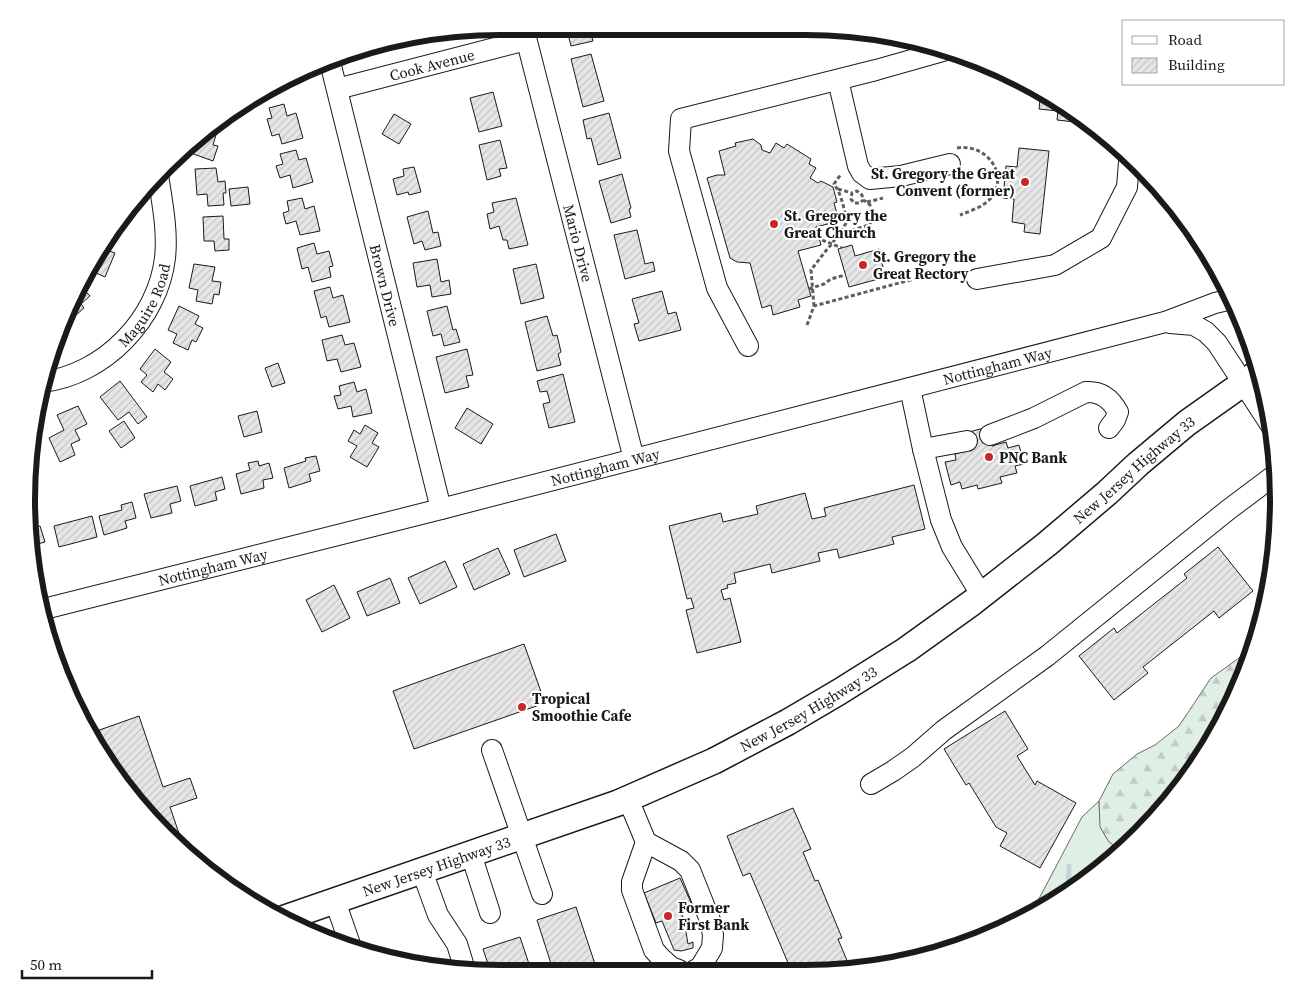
<svg xmlns="http://www.w3.org/2000/svg" width="1305" height="1000" viewBox="0 0 1305 1000" font-family="'Source Serif 4',serif">
	<style>
		.grass { fill: #e0efe3; stroke: #6a6a6a }
		.forest { fill: url(#forest-firs); stroke: #6a6a6a }
		.lines { fill: none; stroke-linecap: round; stroke-linejoin: round }
		.stream { stroke: #c6d2dc; stroke-width: 5 }
		.building { fill: url(#building-hatch); stroke: #1a1a1a }
		.minor-casing { stroke: #1a1a1a; stroke-width: 22 }
		.major-casing { stroke: #1a1a1a; stroke-width: 28 }
		.path { stroke: #5f5f5f; stroke-width: 3; stroke-dasharray: 4 2.5; stroke-linecap: butt }
		.minor { stroke: #fff; stroke-width: 20 }
		.major { stroke: #fff; stroke-width: 25 }
		.poi-dot { fill: #c62828; stroke: #fff; stroke-width: 2 }
		.labels { text-anchor: middle; dominant-baseline: central; stroke-width: 4; stroke-linejoin: round; paint-order: stroke }
		.street-label { font-size: 15px; fill: #1a1a1a; stroke: #fff }
		.poi-label { font-size: 15px; font-weight: bold; fill: #1a1a1a; stroke: #fff; text-anchor: start }
		.rim { fill: none; stroke: #1a1a1a; stroke-width: 6 }
	</style>
	<defs>
		<pattern id="forest-firs" width="22" height="20" patternUnits="userSpaceOnUse" patternTransform="scale(1.25)"><rect width="22" height="20" fill="#e0efe3"/><path d="M5 1l3.5 6h-7zM16 11l3.5 6h-7z" fill="#c0ccc2"/></pattern>
		<pattern id="building-hatch" width="6" height="6" patternUnits="userSpaceOnUse" patternTransform="scale(1.25)"><rect width="6" height="6" fill="#e6e6e6"/><path d="M-1 1l2-2M0 6l6-6M5 7l2-2" fill="none" stroke="#c5c5c5"/></pattern>
	</defs>
	<rect width="100%" height="100%" fill="#fff"/>
	<path class="grass" d="M1099,801C1101,827 1098,834 1121,851L1068,894L1032,912L1082,817Z"/>
	<path class="forest" d="M1253,648L1243,682L1199,763L1140,835L1121,851L1109,842L1100,827L1099,801L1113,774L1137,754L1155,745L1179,726L1211,678Z"/>
	<g class="lines">
		<path class="stream" d="M1068,894L1069,866"/>
	</g>
	<path class="building" d="M566,26L589,27L593,41L571,46Z
		M591,54L604,101L583,107L571,59Z
		M1041,91L1085,119L1084,123L1057,120L1058,111L1039,109Z
		M493,92L502,126L479,132L470,98Z
		M284,104L287,116L296,113L303,138L282,144L279,134L272,136L267,119L272,118L269,108Z
		M609,113L621,158L598,165L591,138L587,139L583,120Z
		M394,114L411,124L399,144L382,134Z
		M218,125H219L213,145L218,146L213,161L188,152L190,146Z
		M753,139L761,145L762,150L770,153L776,143L784,148L787,144L811,159L809,164L816,168L810,178L818,183L821,181L833,187L837,202L834,203L839,221L816,227L821,245L798,251L811,296L798,300L800,307L773,315L771,305L762,308L750,263L737,262L730,258L707,178L717,175H725L719,151L736,146L735,143Z
		M500,140L507,168L499,169L501,176L487,180L479,145Z
		M1019,148L1049,151L1040,234L1024,232L1025,224L1012,222L1014,199L1003,198L1006,166L1017,167Z
		M296,150L299,160L306,158L313,182L293,188L290,175L280,178L276,166L283,164L280,154Z
		M414,167L421,192L409,195L408,192L397,195L393,179L404,176L403,169Z
		M216,168L218,182L225,181L226,193H223L224,205L208,206L207,194L197,195L195,169Z
		M622,174L631,208L629,209L631,217L611,223L599,181Z
		M248,187L250,204L231,206L229,189Z
		M302,198L305,209L314,206L320,231L300,235L296,221L286,224L283,213L289,211L287,201Z
		M516,198L528,245L509,249L507,240H503L499,226L490,229L487,214L494,212L492,203Z
		M428,211L433,233L438,232L441,246L425,250L422,241L414,244L407,217Z
		M223,216L224,239H229V250L215,251L214,241H204L203,217Z
		M637,230L645,264L653,262L655,271L625,279L614,235Z
		M108,239L111,240L107,250L115,253L105,277L87,269L90,263Z
		M314,243L317,254L329,251L333,266L329,267L331,277L312,282L308,267L302,269L297,248Z
		M852,245L855,256L879,249L880,253L884,251L887,262L882,263L883,267L879,268L882,278L849,287L838,249Z
		M437,259L441,282L449,280L451,294L432,297L430,285L417,287L413,263Z
		M194,264L215,267L212,281L221,282L219,295L214,294L212,304L196,301L198,290L189,288Z
		M536,264L544,298L521,304L513,269Z
		M80,286L90,296L81,304L84,308L66,324L65,323Z
		M330,287L333,298L343,295L350,322L329,327L326,316L321,318L314,291Z
		M662,291L668,314L676,312L681,330L639,341L634,324L639,323L632,299Z
		M179,306L199,316L195,324L203,328L196,342L192,340L188,350L173,343L177,334L168,330Z
		M447,306L453,330L456,329L460,342L444,346L441,334L433,336L427,311Z
		M547,316L553,336L557,335L561,352L558,354L561,365L537,371L525,322Z
		M342,335L345,345L354,343L361,367L341,372L337,359L327,361L322,340Z
		M155,349L171,362L164,372L173,379L165,390L158,384L153,392L141,382L147,375L140,369Z
		M467,349L473,375L466,376L469,387L445,393L436,357Z
		M278,363L285,383L272,387L265,368Z
		M563,374L575,422L549,428L543,404L550,402L547,391L540,392L537,381Z
		M120,381L147,417L138,424L129,412L118,420L100,397Z
		M354,382L357,392L366,389L372,413L353,417L351,406L338,409L334,396L341,395L339,386Z
		M78,406L87,424L75,430L80,440L71,444L75,455L60,462L49,438L64,430L57,415Z
		M467,408L493,424L481,444L455,428Z
		M257,411L262,432L244,437L238,416Z
		M124,421L135,438L121,448L109,431Z
		M365,425L378,433L372,443L379,447L367,467L350,457L357,446L348,441L354,430L360,434Z
		M988,427L992,446L1006,442L1008,448L1019,445L1024,464L1015,466L1017,473L1000,477L1002,483L978,489L977,485L962,489L960,482L951,485L945,462L956,460L955,454L969,450L965,433Z
		M316,456L320,471L309,474L311,481L289,488L284,468L306,461L305,458Z
		M258,461L259,466L269,463L273,478L263,480L264,488L241,494L236,474L250,470L248,463Z
		M222,477L225,489L215,492L217,500L195,506L190,486Z
		M914,485L925,529L892,537L894,544L839,558L837,549L818,553L820,561L772,573L770,564L734,573L736,583L727,585L728,588L721,590L724,600L730,598L741,642L697,653L686,610L694,608L691,598L687,599L669,526L721,513L723,522L758,514L756,506L805,493L812,519L826,516L824,508Z
		M177,486L181,501L170,504L172,513L151,518L144,494Z
		M132,502L136,518L125,521L127,528L104,535L99,516L122,510L121,505Z
		M92,516L97,537L59,547L54,526Z
		M40,526L45,542L34,545L31,528Z
		M556,534L566,561L524,577L514,550Z
		M1218,547L1253,591L1219,618L1214,611L1143,667L1148,673L1114,700L1079,656L1114,628L1117,633L1187,578L1184,574Z
		M498,548L510,574L474,590L463,564Z
		M445,561L457,587L420,604L408,578Z
		M390,578L400,603L367,616L357,592Z
		M334,585L350,618L322,632L306,600Z
		M524,644L545,703L414,749L393,691Z
		M1005,711L1028,749L1017,756L1035,785L1037,781L1076,803L1040,868L1000,846L1007,833L996,827L969,783L966,785L944,749Z
		M139,716L163,787L190,778L197,798L170,807L185,851L165,835L106,763L91,733Z
		M793,808L811,849L803,852L815,881L818,880L842,938L838,939L851,970H791L750,873L743,876L727,836Z
		M680,878L693,907L681,912L684,920L688,944L693,942V948L681,951L674,950L662,921L656,923L644,893Z
		M576,907L597,970H553L537,920Z
		M520,937L531,970H490L483,949Z
		M446,962L448,970H438L428,967Z"/>
	<g class="lines">
		<g class="minor-casing">
			<g id="minor">
				<path id="s1" d="M523,26L634,459"/>
				<path id="s2" d="M330,62L441,509"/>
				<path d="M838,80L858,166L862,173L870,179L901,176L950,164"/>
				<path id="s3" d="M337,89L526,40"/>
				<path d="M977,279L1055,265L1101,238L1127,187L1129,162"/>
				<path d="M1170,323L1194,325L1206,332L1217,343L1272,427"/>
				<path d="M748,346L717,288L679,151L681,119L876,70L943,51"/>
				<path id="s4" d="M42,382C104,375 158,319 165,258C168,230 162,202 158,175"/>
				<path d="M910,388L923,449L941,520L952,547L982,596"/>
				<path d="M990,435L1034,418L1086,392C1101,391 1111,399 1118,412L1115,420L1109,428"/>
				<path d="M923,449L967,441"/>
				<path id="s5" d="M44,609L441,509L1165,322L1215,303L1232,299"/>
				<path d="M492,750L542,894"/>
				<path d="M871,784L893,771L913,757L944,730L1047,656L1228,510L1276,474"/>
				<path d="M628,799L646,842L681,861L690,870L710,920L713,935L712,948L700,968L695,970"/>
				<path d="M646,842L632,882V890L654,950L661,958L671,967L679,970"/>
				<path d="M471,854L490,913"/>
				<path d="M422,871L438,915L457,944L465,970"/>
				<path d="M335,901L352,950"/>
			</g>
		</g>
		<g class="major-casing">
			<g id="major">
				<path id="s6" d="M285,918L618,803L714,761L788,722L839,692L906,650L973,602L1047,544L1107,493L1138,464L1187,423L1259,372"/>
			</g>
		</g>
		<path class="path" d="M897,45L901,38
			M957,148C985,143 1010,173 991,198C983,207 970,211 960,215
			M838,189L852,193
			M867,202L883,198
			M839,234L869,225L873,219L872,207L867,202L863,200L862,195L857,191L852,193L851,199L854,203H860L863,200
			M818,235L822,240L842,248
			M809,289L824,284L831,279L845,275
			M814,306L811,270L828,248L831,245L847,222C844,209 842,195 834,184L841,174
			M807,325L814,306L925,276"/>
		<use href="#minor" class="minor"/>
		<use href="#major" class="major"/>
	</g>
	<g class="poi-dot">
		<circle cx="1025" cy="182" r="5"/>
		<circle cx="774" cy="224" r="5"/>
		<circle cx="863" cy="265" r="5"/>
		<circle cx="989" cy="457" r="5"/>
		<circle cx="522" cy="707" r="5"/>
		<circle cx="668" cy="916" r="5"/>
	</g>
	<g class="labels">
		<g class="street-label">
			<text stroke="none"><textPath href="#s3" startOffset="98">Cook Avenue</textPath></text>
			<text stroke="none"><textPath href="#s1" startOffset="224">Mario Drive</textPath></text>
			<text stroke="none"><textPath href="#s2" startOffset="230">Brown Drive</textPath></text>
			<text stroke="none"><textPath href="#s4" startOffset="135">Maguire Road</textPath></text>
			<text stroke="none"><textPath href="#s5" startOffset="984">Nottingham Way</textPath></text>
			<text stroke="none"><textPath href="#s5" startOffset="579">Nottingham Way</textPath></text>
			<text stroke="none"><textPath href="#s6" startOffset="970">New Jersey Highway 33</textPath></text>
			<text stroke="none"><textPath href="#s5" startOffset="174">Nottingham Way</textPath></text>
			<text stroke="none"><textPath href="#s6" startOffset="565">New Jersey Highway 33</textPath></text>
			<text stroke="none"><textPath href="#s6" startOffset="160">New Jersey Highway 33</textPath></text>
		</g>
		<g class="poi-label">
			<text x="1015" y="173" text-anchor="end">St. Gregory the Great<tspan x="1015" dy="17">Convent (former)</tspan></text>
			<text x="784" y="215">St. Gregory the<tspan x="784" dy="17">Great Church</tspan></text>
			<text x="873" y="256">St. Gregory the<tspan x="873" dy="17">Great Rectory</tspan></text>
			<text x="999" y="457">PNC Bank</text>
			<text x="532" y="698">Tropical<tspan x="532" dy="17">Smoothie Cafe</tspan></text>
			<text x="678" y="907">Former<tspan x="678" dy="17">First Bank</tspan></text>
		</g>
	</g>
	<path d="M0 0H1305V1000H0ZM500 35H805A465 465 0 0 1 1270 500V500A465 465 0 0 1 805 965H500A465 465 0 0 1 35 500V500A465 465 0 0 1 500 35Z" fill="#fff" fill-rule="evenodd"/>
	<path class="rim" d="M500 35H805A465 465 0 0 1 1270 500V500A465 465 0 0 1 805 965H500A465 465 0 0 1 35 500V500A465 465 0 0 1 500 35Z"/>
	<rect x="1122" y="20" width="162" height="65" fill="#ffffff" stroke="#a3a3a3"/>
	<rect x="1132" y="36" width="25" height="8" fill="#ffffff" stroke="#a3a3a3"/>
	<text x="1168" y="45" font-size="15" fill="#1a1a1a">Road</text>
	<rect x="1132" y="58" width="25" height="15" fill="url(#building-hatch)" stroke="#a3a3a3"/>
	<text x="1168" y="70" font-size="15" fill="#1a1a1a">Building</text>
	<path d="M22 970v8h130v-8" fill="none" stroke="#1a1a1a" stroke-width="2.5"/>
	<text x="30" y="970" font-size="15" fill="#1a1a1a" stroke="#ffffff" stroke-width="4" paint-order="stroke">50 m</text>
</svg>
